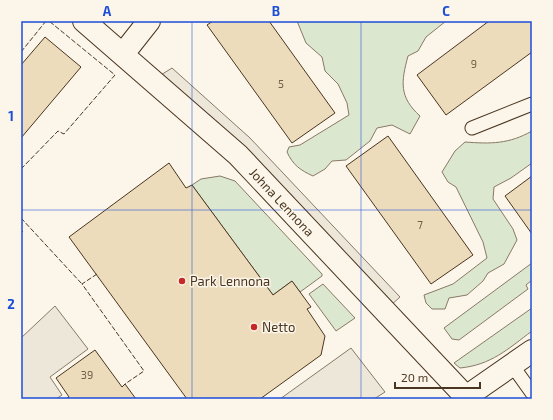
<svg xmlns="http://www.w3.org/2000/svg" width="553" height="420" viewBox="0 0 553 420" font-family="'Exo 2',sans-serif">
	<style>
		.green { fill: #dce7d0; stroke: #887966 }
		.parking { fill: #ede7d9; stroke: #887966 }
		.building { fill: #ecdcbc; stroke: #4a3520 }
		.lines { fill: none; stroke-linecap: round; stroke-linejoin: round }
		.lane-casing { stroke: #4a3520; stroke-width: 15 }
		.street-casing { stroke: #4a3520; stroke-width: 24 }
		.secondary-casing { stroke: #4a3520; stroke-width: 24 }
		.lane { stroke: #fbf6e9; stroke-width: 13 }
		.street { stroke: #fbf6e9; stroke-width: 22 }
		.secondary { stroke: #fbf6e9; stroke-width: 22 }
		.fence { stroke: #4a3520; stroke-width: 1; stroke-dasharray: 5 2; stroke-linecap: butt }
		.grid { fill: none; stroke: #1d4ed8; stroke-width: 1; stroke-opacity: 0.55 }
		.poi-dot { fill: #c62828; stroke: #fbf6e9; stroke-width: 1.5 }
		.labels { text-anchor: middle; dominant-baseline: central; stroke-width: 3; stroke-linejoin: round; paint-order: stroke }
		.number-label { font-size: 11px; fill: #725f47 }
		.street-label { font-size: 13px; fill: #4a3520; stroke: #fbf6e9 }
		.poi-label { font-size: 13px; fill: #4a3520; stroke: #fbf6e9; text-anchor: start }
		.neatline { fill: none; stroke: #1d4ed8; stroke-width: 1.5 }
		.grid-label { font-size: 13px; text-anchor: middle; font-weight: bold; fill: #1d4ed8 }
	</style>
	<rect width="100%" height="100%" fill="#fbf6e9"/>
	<path class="green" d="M297,21H446L426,37L418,51L408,56C401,82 399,97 420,116L410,134L392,125L377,128L370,141L346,160L332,161L325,169L313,176C300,170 293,165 287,152L289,147L300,145L349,115L347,103L338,84L325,71L322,57L306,43Z
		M532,131V163L511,178L494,187L493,199L513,229L517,240L504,264L488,273L483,281L467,295L449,298L445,309H432L426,303L424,295L453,284L487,258L483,242L456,187L448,182L442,172L455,151L465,142C491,144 509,144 532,131Z
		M220,176L235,181L322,274V276L300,292L292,281L273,295L192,185L201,179Z
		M532,263V280L526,285L528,289L459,340L452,339L444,328Z
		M323,284L355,318L336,331L309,294Z
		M532,308V331C508,349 491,365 460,368L454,363Z"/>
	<path class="parking" d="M172,68L250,138L400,297L389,307L156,78Z
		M55,306L88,349L50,377L62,395L56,399H21V338Z
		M351,348L385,392L374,399H280Z"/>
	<path class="building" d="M213,21H269L335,113L292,143L207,25Z
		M489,21H532V52L446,115L417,75Z
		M45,37L81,67L21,138V65Z
		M388,136L473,255L431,284L346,166Z
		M169,163L186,188L192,185L273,295L292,281L311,307L307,309L325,336L321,355L260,399H187L69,237Z
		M532,176V234L505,196Z
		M95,350L122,387L125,384L136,399H66L69,397L56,378Z"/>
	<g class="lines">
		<g class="lane-casing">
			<path id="lane" d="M472,128L532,104
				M512,365L532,393"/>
		</g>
		<g class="street-casing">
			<path id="street" d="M84,21L238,155L466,397
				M123,54L149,21"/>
		</g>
		<g class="secondary-casing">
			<path id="secondary" d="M463,399L532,351"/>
		</g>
		<use href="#lane" class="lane"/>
		<use href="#street" class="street"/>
		<use href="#secondary" class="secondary"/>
		<path class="fence" d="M21,52L46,21
			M21,169L58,131L64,134L115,75L49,21
			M21,218L82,284
			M21,233L23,231
			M97,274L82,284L144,371L125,384"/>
	</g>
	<path class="grid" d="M192,21V399M361,21V399M21,210H532"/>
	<g class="poi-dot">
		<circle cx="182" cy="281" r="4"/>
		<circle cx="254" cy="327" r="4"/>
	</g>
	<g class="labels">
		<g class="number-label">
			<text x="474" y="63">9</text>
			<text x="281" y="83">5</text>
			<text x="420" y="224">7</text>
			<text x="87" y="374">39</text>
		</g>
		<g class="street-label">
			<text transform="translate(282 202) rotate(47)">Johna Lennona</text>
		</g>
		<g class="poi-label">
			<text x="190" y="281">Park Lennona</text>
			<text x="262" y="327">Netto</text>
		</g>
	</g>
	<rect width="553" height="420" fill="none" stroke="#fbf6e9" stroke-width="44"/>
	<path d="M395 382v6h85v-6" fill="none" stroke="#4a3520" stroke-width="2"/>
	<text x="401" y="382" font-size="12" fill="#4a3520" stroke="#fbf6e9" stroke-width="3" paint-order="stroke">20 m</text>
	<rect x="22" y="22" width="509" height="376" class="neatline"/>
	<g class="grid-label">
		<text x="107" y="16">A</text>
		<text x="276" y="16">B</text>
		<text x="446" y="16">C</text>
		<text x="11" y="121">1</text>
		<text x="11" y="309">2</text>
	</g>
</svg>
